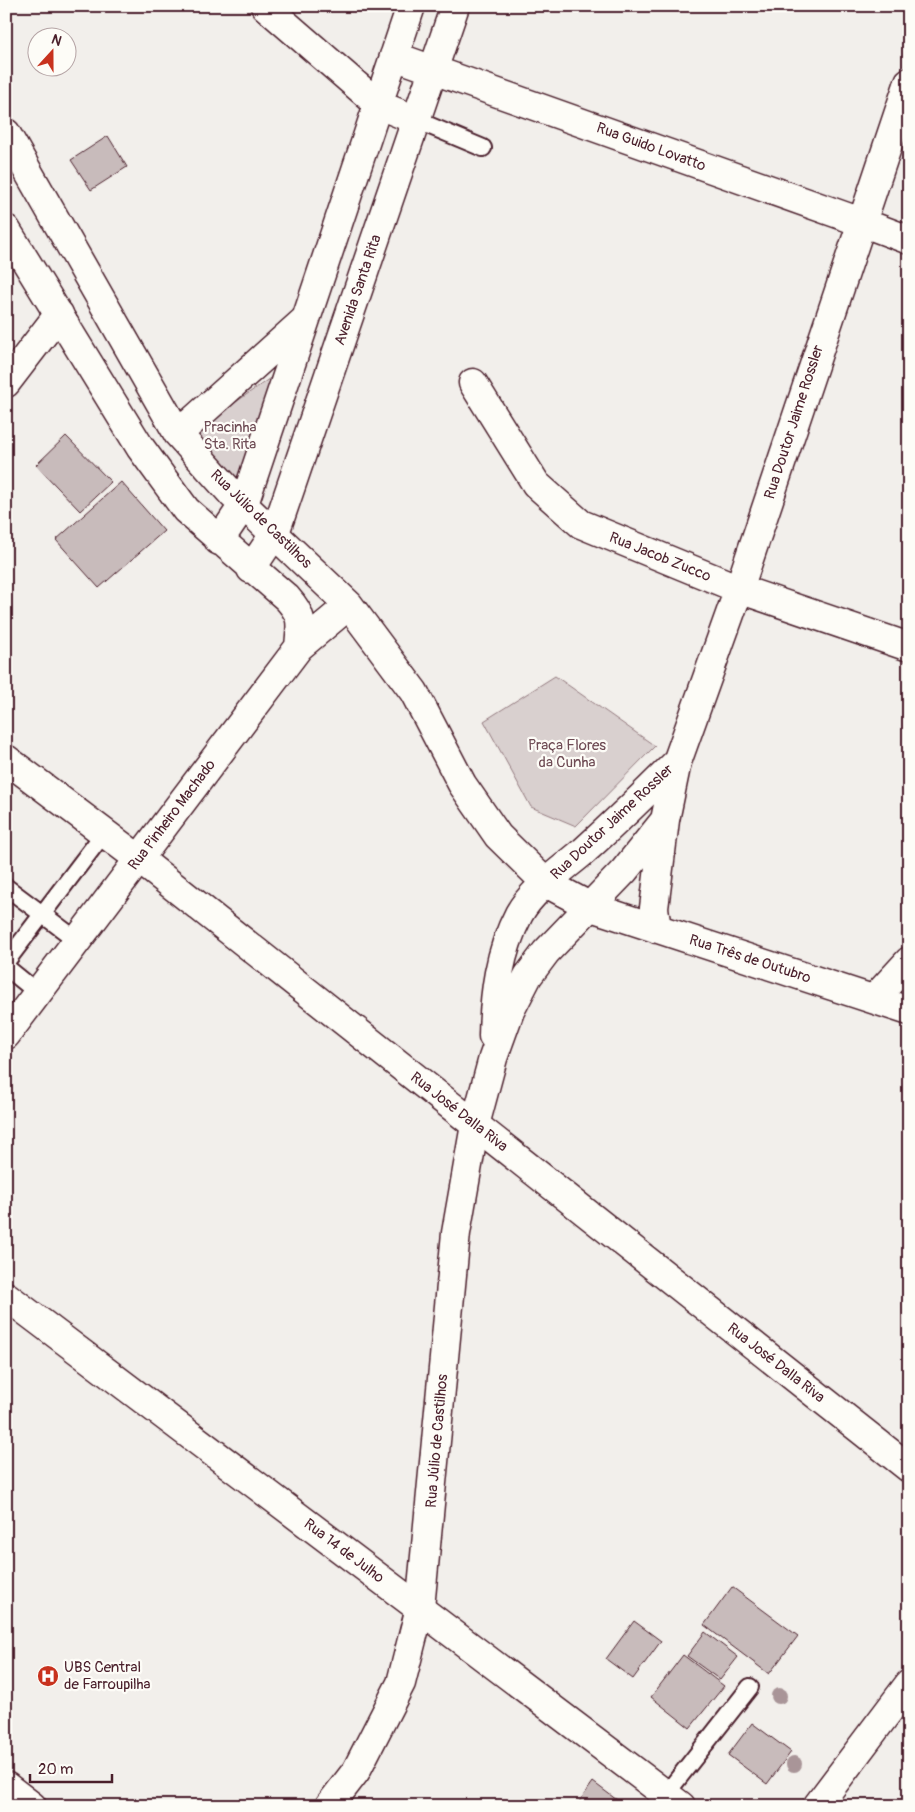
<svg xmlns="http://www.w3.org/2000/svg" width="915" height="1812" viewBox="0 0 915 1812" font-family="Pangolin,sans-serif">
	<style>
		.green { fill: #d9d0cf; stroke: #92787d }
		.building { fill: #c8bbbb; stroke: #4a1f2b }
		.lines { fill: none; stroke-linecap: round; stroke-linejoin: round }
		.lane-casing { stroke: #4a1f2b; stroke-width: 20 }
		.street-casing { stroke: #4a1f2b; stroke-width: 31 }
		.secondary-casing { stroke: #4a1f2b; stroke-width: 31 }
		.lane { stroke: #fdfcf7; stroke-width: 16 }
		.street { stroke: #fdfcf7; stroke-width: 28 }
		.secondary { stroke: #fdfcf7; stroke-width: 28 }
		.tree { fill: #a99598 }
		.labels { text-anchor: middle; dominant-baseline: central; stroke-width: 4.5; stroke-linejoin: round; paint-order: stroke }
		.street-label { font-size: 15px; fill: #4a1f2b; stroke: #fdfcf7 }
		.park-label { font-size: 15px; fill: #6e4b54; stroke: #fdfcf7 }
		.poi-label { font-size: 15px; fill: #4a1f2b; stroke: #fdfcf7; text-anchor: start }
	</style>
	<rect width="100%" height="100%" fill="#f2efeb"/>
	<filter id="ink" filterUnits="userSpaceOnUse"><feTurbulence type="fractalNoise" baseFrequency=".02" numOctaves="2"/><feDisplacementMap in="SourceGraphic" scale="10" xChannelSelector="R" yChannelSelector="G"/><feConvolveMatrix kernelMatrix="1 2 1 2 8 2 1 2 1" color-interpolation-filters="sRGB"/></filter>
	<g filter="url(#ink)">
		<path class="green" d="M276,374L240,482L193,432Z
			M555,676L655,746L576,826L531,807L484,721Z"/>
		<path class="building" d="M108,136L127,167L91,190L71,160Z
			M66,436L111,482L80,511L36,465Z
			M121,482L164,531L99,588L56,540Z
			M732,1587L798,1636L769,1674L704,1625Z
			M634,1621L661,1641L633,1679L606,1659Z
			M705,1632L738,1657L720,1680L687,1656Z
			M683,1655L724,1686L690,1728L651,1697Z
			M752,1723L791,1752L767,1784L728,1755Z
			M593,1782L625,1806H576Z"/>
		<g class="lines">
			<g class="lane-casing">
				<path id="lane" d="M416,120L483,148
					M6,887L78,941
					M6,962L104,833
					M6,967L38,993
					M666,1794L750,1687"/>
			</g>
			<g class="street-casing">
				<path id="street" d="M265,6L379,105L416,120
					M861,222L909,240
					M6,383L59,314
					M473,383L536,484L581,524L739,589L909,647
					M6,759L139,859L909,1468
					M874,999L909,961
					M6,1296L681,1806"/>
			</g>
			<g class="secondary-casing">
				<path id="secondary" d="M394,56L861,222
					M6,133L178,434L232,494L349,605L414,692L462,784L498,836L546,883L591,907L909,1011
					M6,229L140,447L186,510L287,598C304,617 301,623 299,647
					M178,434L306,319
					M219,541L244,504L411,6
					M251,569L275,533L455,6
					M657,929L654,908L665,820
					M6,1035L299,647L349,605
					M493,1036C494,994 499,952 519,914C532,890 563,869 584,851C616,822 647,792 677,762
					M6,1786L32,1806
					M329,1806L356,1771L401,1683L420,1608L456,1233L475,1125L493,1058L510,1011L528,976L546,952L624,871L665,820L677,762L739,589L909,82
					M817,1806L909,1684"/>
			</g>
			<use href="#lane" class="lane"/>
			<use href="#street" class="street"/>
			<use href="#secondary" class="secondary"/>
		</g>
		<g class="tree">
			<circle cx="779" cy="1696" r="8"/>
			<circle cx="794" cy="1764" r="8"/>
		</g>
	</g>
	<defs>
		<g id="hospital-disc" transform="scale(1.125)"><circle r="9.5" fill="#c8321e" stroke="#fdfcf7"/><path d="M-5-5h3v3.5h4V-5h3V5h-3V1.5h-4V5h-3Z" fill="#fff"/></g>
	</defs>
	<g fill-rule="evenodd">
		<use href="#hospital-disc" x="48" y="1676"/>
	</g>
	<g class="labels">
		<g class="street-label">
			<text transform="translate(651 147) rotate(20)">Rua Guido Lovatto</text>
			<text transform="translate(358 290) rotate(-71)">Avenida Santa Rita</text>
			<text transform="translate(794 422) rotate(-72)">Rua Doutor Jaime Rossler</text>
			<text transform="translate(261 519) rotate(44)">Rua Júlio de Castilhos</text>
			<text transform="translate(660 557) rotate(22)">Rua Jacob Zucco</text>
			<text transform="translate(172 815) rotate(-53)">Rua Pinheiro Machado</text>
			<text transform="translate(612 822) rotate(-43)">Rua Doutor Jaime Rossler</text>
			<text transform="translate(750 959) rotate(18)">Rua Três de Outubro</text>
			<text transform="translate(459 1112) rotate(38)">Rua José Dalla Riva</text>
			<text transform="translate(776 1363) rotate(38)">Rua José Dalla Riva</text>
			<text transform="translate(437 1441) rotate(-85)">Rua Júlio de Castilhos</text>
			<text transform="translate(344 1551) rotate(37)">Rua 14 de Julho</text>
		</g>
		<g class="park-label">
			<text x="230" y="427">Pracinha<tspan x="230" dy="17">Sta. Rita</tspan></text>
			<text x="567" y="745">Praça Flores<tspan x="567" dy="17">da Cunha</tspan></text>
		</g>
		<g class="poi-label">
			<text x="64" y="1667">UBS Central<tspan x="64" dy="17">de Farroupilha</tspan></text>
		</g>
	</g>
	<rect width="915" height="1812" fill="none" stroke="#fdfcf7" stroke-width="25"/>
	<rect x="12" y="12" width="890" height="1787" fill="none" stroke="#4a1f2b" stroke-width="2" filter="url(#ink)"/>
	<g transform="translate(52 52) rotate(21)"><circle r="24" fill="#fdfcf7" stroke="#b5a4a5"/>
	<path d="M0-4L9 19L0 12L-9 19Z" fill="#c8321e"/>
	<text y="-8" font-size="14" font-weight="bold" text-anchor="middle" fill="#4a1f2b">N</text>
	</g>
	<path d="M30 1774v8h82v-8" fill="none" stroke="#4a1f2b" stroke-width="2.5"/>
	<text x="38" y="1774" font-size="15" fill="#4a1f2b" stroke="#fdfcf7" stroke-width="4" paint-order="stroke">20 m</text>
</svg>
